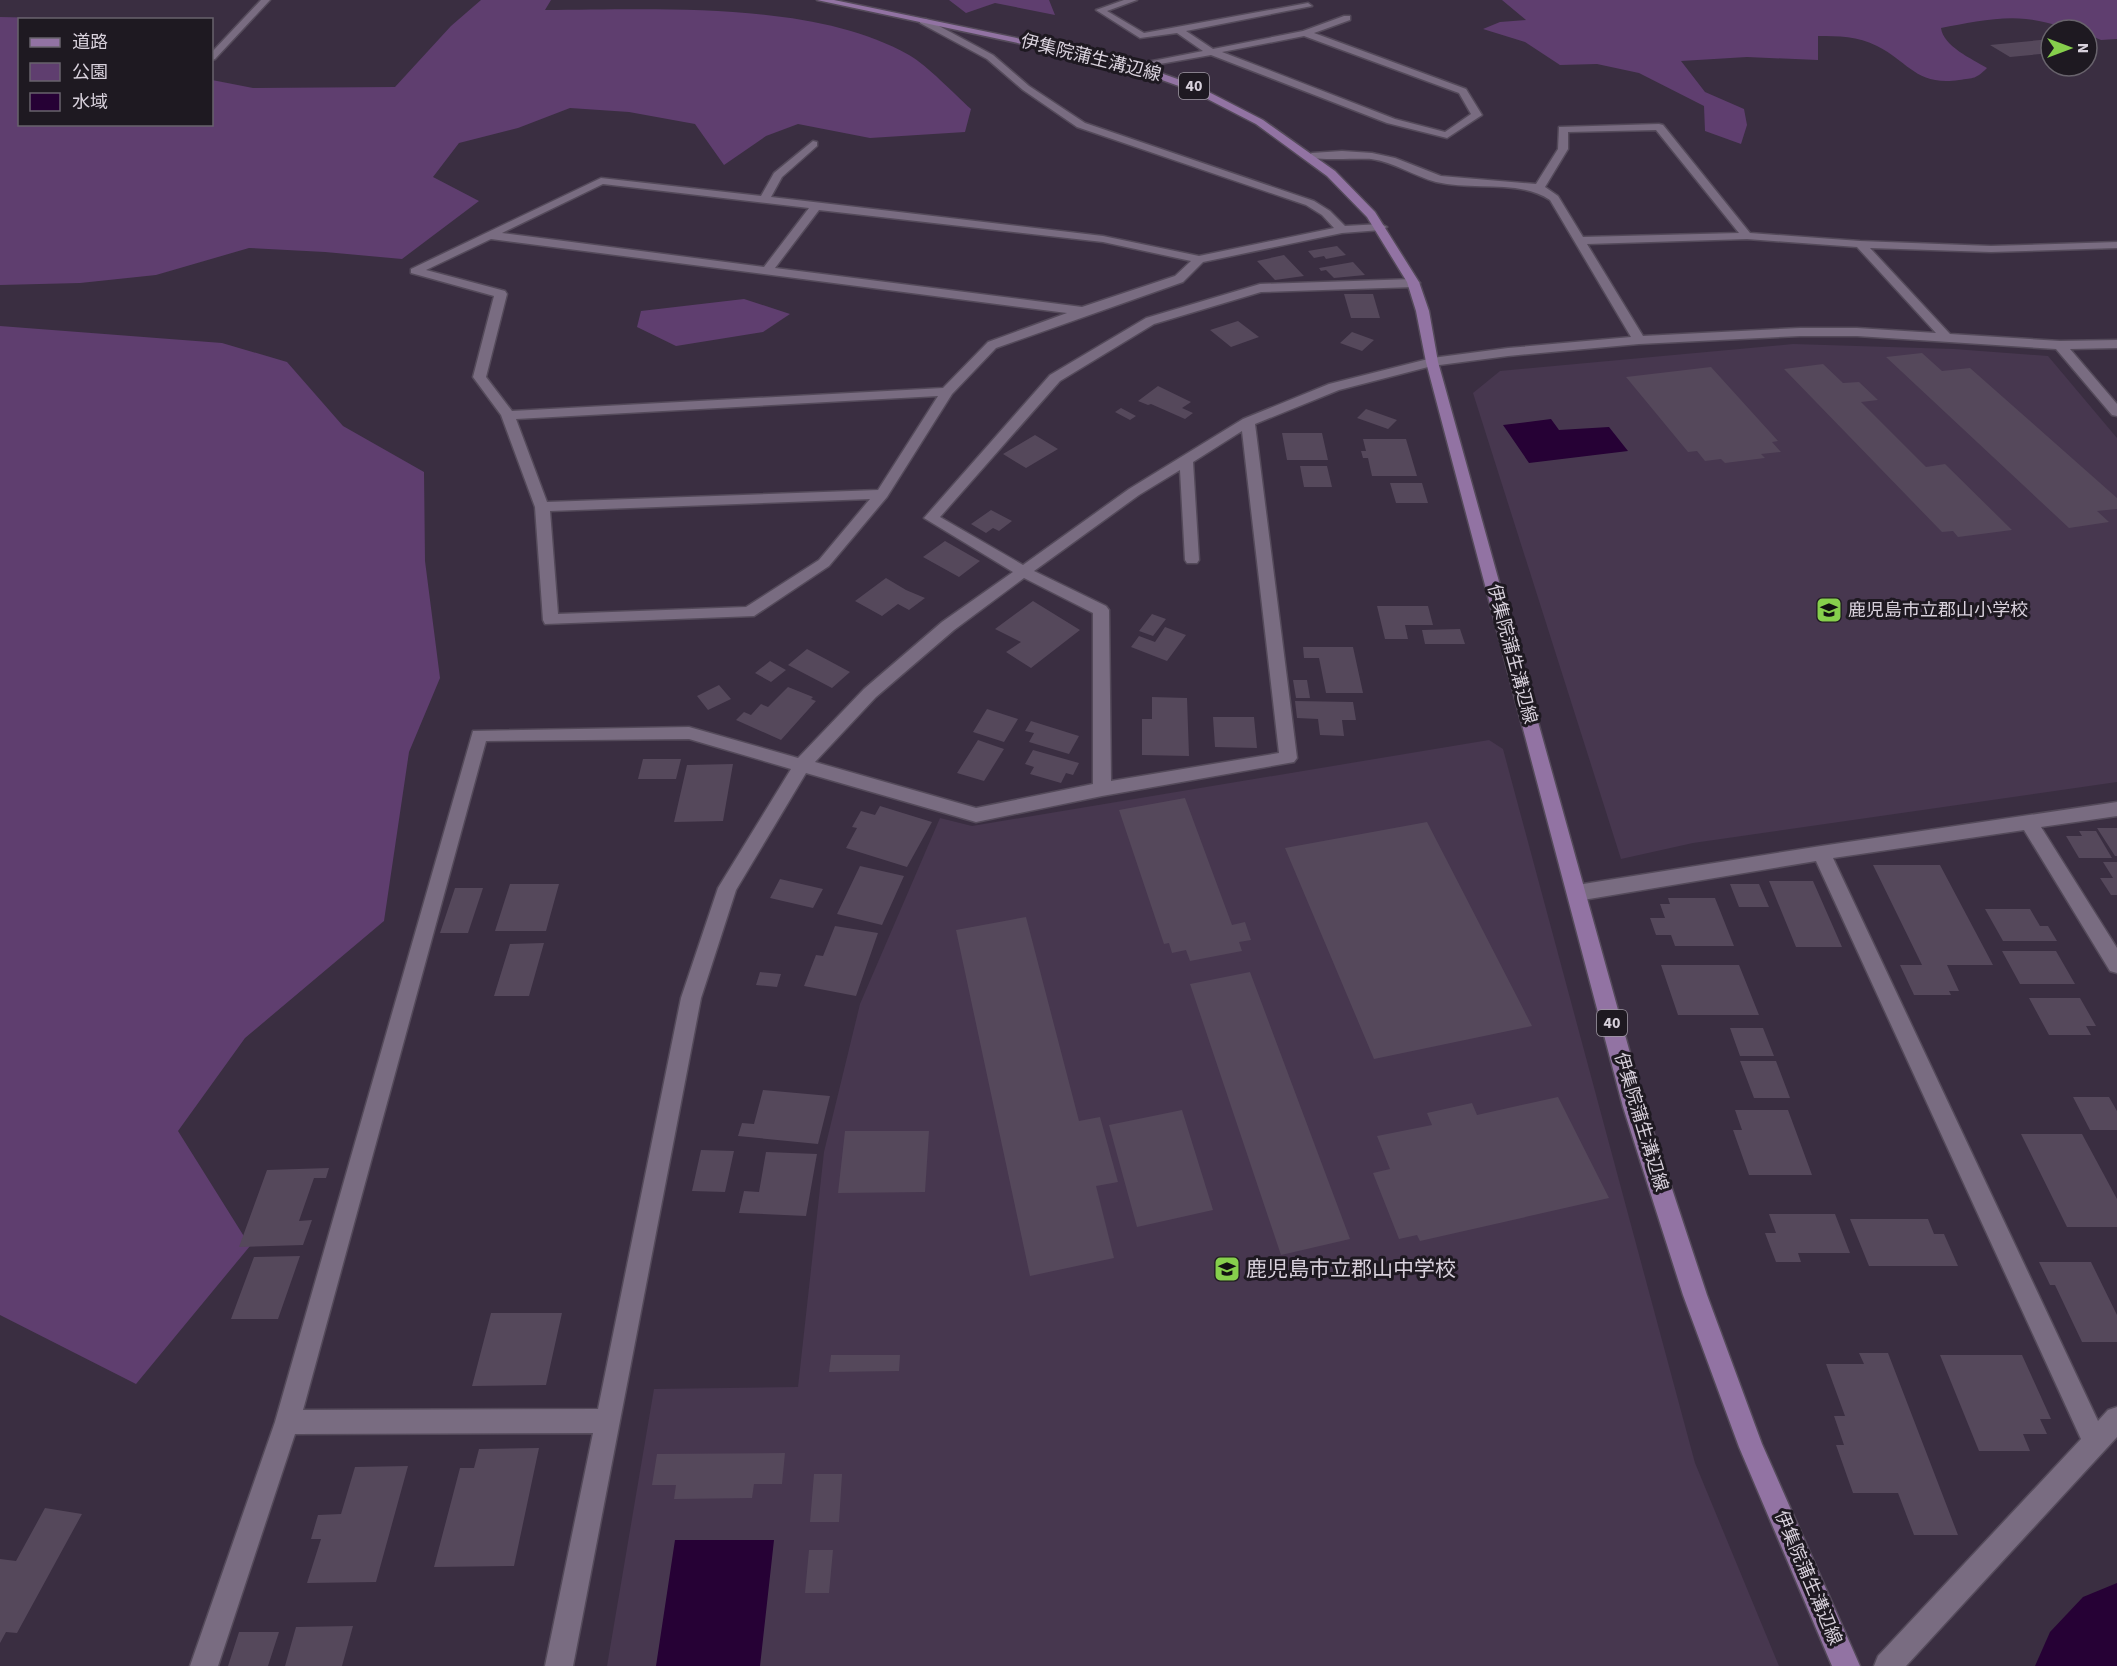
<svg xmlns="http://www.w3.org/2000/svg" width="2117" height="1666" viewBox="0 0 2117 1666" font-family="'Source Sans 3','Noto Sans JP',sans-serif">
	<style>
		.built { fill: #47374f }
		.green { fill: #5f3e6f }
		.water { fill: #260135 }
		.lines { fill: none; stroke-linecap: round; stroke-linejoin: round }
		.river { fill: #260135; fill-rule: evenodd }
		.building { fill: #55485b }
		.minor-casing { stroke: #544a5a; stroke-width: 3 }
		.major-casing { stroke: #544a5a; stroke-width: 3 }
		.minor { fill: #796c81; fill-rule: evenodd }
		.major { fill: #9273a3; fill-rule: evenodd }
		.labels { text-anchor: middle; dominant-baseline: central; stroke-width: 6; stroke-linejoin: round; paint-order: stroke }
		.shield { fill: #1e1921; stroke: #a09aa4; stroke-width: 1.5 }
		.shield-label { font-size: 16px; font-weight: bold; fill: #d8d1dc }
		.street-label { font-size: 18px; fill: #d8d1dc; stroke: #1e1921 }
		.poi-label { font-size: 18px; fill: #d8d1dc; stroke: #1e1921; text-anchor: start }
		.near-poi-label { font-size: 21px; fill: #d8d1dc; stroke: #1e1921; text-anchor: start }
	</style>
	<rect width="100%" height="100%" fill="#3a2e41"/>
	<path class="built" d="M1793,344L1954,349L2048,356L2117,438V782L1693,843L1621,859L1473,393L1500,371Z
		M1489,740L1503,749L1695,1463L1779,1666H607L654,1389L798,1387L824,1152L860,1004L940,818L972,826Z"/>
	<path class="green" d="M481,0H551L545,10C653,10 813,0 909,55C928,66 953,93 971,109L965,132L870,138L798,124L766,136L724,165L695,124L629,112L570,108L518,128L459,143L433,177L479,201L402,259L325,252L249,248L156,275L80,283L0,285V17L94,19L20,20V124H212V80L253,88L395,87L451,26Z
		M949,0H1049L1055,15L995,3L966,13Z
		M1502,0H2117V39L2101,40L2087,34V30C2067,30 2047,21 2026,19C1999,16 1968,23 1941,28C1943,46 1972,59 1987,68C1976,79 1974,78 1959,80C1916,86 1909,62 1877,46C1858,36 1838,36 1818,36V60L1747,57L1681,61L1705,92L1744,109L1747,125L1741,144L1705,131L1704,106L1639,73L1597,64L1560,65L1525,42L1483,29L1500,22L1526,20Z
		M744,299L790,314L763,332L676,346L637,327L641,311Z
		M0,326L222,343L287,362L343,426L424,472L425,561L440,678L409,752L384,921L245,1038L178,1131L250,1246L136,1384L0,1315Z"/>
	<path class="water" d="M1551,419L1559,430L1609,427L1628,451L1529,463L1503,425Z
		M675,1540H774L760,1666H656Z"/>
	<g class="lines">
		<path class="river" d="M2117,1583V1666H2035L2050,1632L2083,1597Z"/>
	</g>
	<path class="building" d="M2051,39V53L2010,57L1990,45Z
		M1337,246L1346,255L1326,259L1324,256L1314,258L1308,251Z
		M1284,255L1304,276L1275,280L1257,261Z
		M1353,262L1365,275L1334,278L1326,270L1321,271L1319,268Z
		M1344,294H1373L1380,318H1351Z
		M1238,321L1259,337L1231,347L1210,330Z
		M1352,332L1374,340L1362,351L1340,343Z
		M1922,353L1942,371L1970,368L2117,498V509L2097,511L2109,522L2069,528L1886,357Z
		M1823,364L1843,383L1859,382L1878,400L1861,402L1926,467L1945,464L2012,530L1958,537L1953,531L1942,532L1784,369Z
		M1711,367L1778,441L1772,442L1781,452L1761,454L1765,458L1725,463L1721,459L1705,461L1697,451L1688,452L1626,377Z
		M1158,386L1191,402L1182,408L1193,413L1185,419L1151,404L1148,405L1138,401Z
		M1121,408L1136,416L1130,420L1115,412Z
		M1366,409L1397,420L1388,429L1357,418Z
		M1282,433H1322L1328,460H1287Z
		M1035,435L1058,449L1026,468L1003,454Z
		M1363,439H1406L1417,476H1372L1368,458H1363L1361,451H1366Z
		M1300,466H1327L1332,487H1304Z
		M1390,483H1422L1428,503H1396Z
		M991,510L1012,521L999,531L993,528L986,533L971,524Z
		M945,541L980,561L959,577L923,557Z
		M886,578L906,590L925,598L909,610L898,604L882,616L855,601Z
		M1033,601L1080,630L1031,668L1006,652L1021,642L995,629Z
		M1377,606H1428L1433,625H1405L1408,639H1385Z
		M1152,614L1166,619L1153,636L1139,631Z
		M1165,627L1186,635L1167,661L1131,647L1139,636L1155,642Z
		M1460,629L1465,644H1425L1422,630Z
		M1303,647H1353L1363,693H1326L1319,658H1304Z
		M807,649L850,672L832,688L788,665Z
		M770,661L786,670L771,682L755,673Z
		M1293,680H1307L1310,698H1296Z
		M719,685L731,699L708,710L697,696Z
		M788,687L813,697L811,699L816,701L781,740L736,720L744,712L751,715L761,704L768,707Z
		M1152,697L1187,698L1189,756L1142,755V719H1152Z
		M1295,701L1353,702L1356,720H1342L1344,736L1320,735L1318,719L1297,718Z
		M987,709L1018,719L1004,742L973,732Z
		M1213,717H1254L1257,748L1215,747Z
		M1031,721L1079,736L1069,754L1029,742L1034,733L1025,731Z
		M978,740L1004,749L984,781L957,773Z
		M1033,750L1079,763L1073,775L1066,773L1061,783L1030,774L1034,767L1025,764Z
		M643,759H681L676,779H638Z
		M733,764L723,821L674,822L687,765Z
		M1185,798L1232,925L1245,922L1251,940L1239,942L1242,951L1190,961L1186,950L1172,953L1169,943L1164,944L1119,810Z
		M880,806L932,822L907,867L846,848L857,828L852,827L861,811L875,815Z
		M1427,822L1532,1026L1374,1059L1285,848Z
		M2097,828H2117V856H2115Z
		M2079,831H2096L2112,858H2079L2066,836H2082Z
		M2103,862H2117V895H2111L2100,878H2113Z
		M1873,865H1940L1993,965H1947L1959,991H1949L1951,995H1914L1900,965H1922Z
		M860,866L904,876L882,925L837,914Z
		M780,879L823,889L813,908L770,898Z
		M1769,881H1813L1842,947H1796Z
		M510,884H559L546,931H495Z
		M1730,884H1759L1769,907H1739Z
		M455,888H483L468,933H440Z
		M1668,898H1715L1734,946H1675L1671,935H1656L1650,918H1665L1660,904H1670Z
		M1985,909H2030L2040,926H2048L2057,941H2003Z
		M1026,917L1079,1121L1100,1117L1118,1182L1096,1186L1114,1258L1030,1276L956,930Z
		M835,926L878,933L856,996L804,986L816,955L823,956Z
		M544,943L529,996H494L510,944Z
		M2002,951H2056L2075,984H2020Z
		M1661,965H1739L1759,1015H1678Z
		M760,972L781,974L777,987L756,985Z
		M1250,972L1350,1239L1281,1255L1190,984Z
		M2029,998H2080L2096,1026H2086L2091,1035H2049Z
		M1730,1028H1763L1774,1056H1740Z
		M1740,1061H1776L1790,1098H1754Z
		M763,1090L830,1096L818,1144L738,1136L742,1123L754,1124Z
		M1558,1097L1609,1198L1420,1241L1417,1235L1399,1239L1373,1173L1390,1169L1377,1136L1432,1125L1427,1113L1472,1103L1477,1115Z
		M2073,1097H2109L2117,1111V1130H2090Z
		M1182,1110L1213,1210L1137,1227L1109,1125Z
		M1735,1110H1788L1812,1175H1749L1733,1130H1742Z
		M845,1131H929L925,1192L838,1193Z
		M2021,1134H2082L2117,1199V1227H2067Z
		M701,1150L734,1151L725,1192L692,1191Z
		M766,1152L817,1154L806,1216L739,1213L744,1191L759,1192Z
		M329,1168L326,1178H314L299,1221L312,1220L303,1245L239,1247L267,1170Z
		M1769,1214H1835L1850,1253H1798L1801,1262H1776L1765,1233H1776Z
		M1850,1219H1928L1934,1234H1944L1958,1266H1869Z
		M300,1256L278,1319H231L254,1257Z
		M2039,1262H2091L2117,1315V1342H2082L2055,1285H2050Z
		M491,1313H562L546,1385L472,1386Z
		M1859,1353H1888L1958,1535H1914L1898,1493H1853L1836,1445H1844L1834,1416H1845L1826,1364H1864Z
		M831,1355H900L899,1371L829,1372Z
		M1940,1355H2022L2051,1419H2040L2047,1434H2023L2030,1451H1979Z
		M539,1448L514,1566L434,1567L460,1468H474L479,1449Z
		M785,1453L782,1484H754L752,1498L674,1499L676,1485H652L657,1454Z
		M408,1466L376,1582L307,1583L321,1539H311L318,1515L341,1514L355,1467Z
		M814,1474H842L839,1522H810Z
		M45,1508L82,1514L17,1633L6,1632L0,1643V1559L16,1561Z
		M809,1550H833L829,1593H805Z
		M353,1626L342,1666H285L296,1627Z
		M239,1632H279L268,1666H228Z"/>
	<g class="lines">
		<g class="minor-casing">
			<path id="minor" d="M261,0H270L215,59L212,60V52Z
				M1124,0H1137L1107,11L1144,33L1308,3L1312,6L1186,31L1213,49L1303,31L1344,16H1350V20L1314,33L1466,89L1482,115L1447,138L1387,123L1211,55L1137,68V64L1203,51L1177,33L1140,38L1096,10ZM1304,36L1459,93L1471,114L1445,132L1395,119L1222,52Z
				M920,19H926L993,55L1029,86L1085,123L1314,201L1330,211L1345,226L1381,224L1387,227L1381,230L1342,233L1203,262L1183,282L996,348L952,394L887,497L829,566L754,616L545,624L543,620L535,507L501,415L473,377L494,296L411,273V269L601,178L761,196L774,173L813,141L817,142V146L782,177L771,197L1103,236L1199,256L1334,228L1322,215L1306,205L1077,127L1023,90L987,59L920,23ZM603,184L809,208L764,267L502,233ZM819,210L1103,242L1191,261L1175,276L1082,307L775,268ZM491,239L1067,313L988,342L943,388L512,411L486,377L507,294L505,291L426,270ZM938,396L878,490L547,502L516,419ZM870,499L819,560L746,607L558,614L550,511Z
				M1659,124L1663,125L1750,233L1860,241L1991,246L2117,242V248L1991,252L1870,248L1950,334L2060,341L2117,340V348L2070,349L2117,404V416L2112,415L2056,349L1857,336H1800L1639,344L1508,356L1432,366L1339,390L1255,424L1297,758L1294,762L1102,796L976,822L806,773L736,890L701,998L573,1666H545L593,1433L295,1434L218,1666H190L275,1422L473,731L689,727L798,758L864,689L942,622L1013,572L924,518L1050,375L1146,318L1260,284L1414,279L1420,283L1414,287L1261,292L1154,324L1060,381L940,517L1023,565L1129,489L1243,419L1329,384L1432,358L1508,348L1631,337L1550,200C1518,179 1473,191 1436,182C1414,176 1394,162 1371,159C1358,158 1313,161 1307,156L1312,153L1342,151L1372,153L1395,158L1441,176L1536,184L1558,149L1559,127ZM1656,130L1739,233L1583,237L1558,196L1545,187L1568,149V132ZM1747,239L1857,247L1936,333L1857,328H1800L1643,336L1587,244ZM1242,431L1279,753L1111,781L1109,610L1106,606L1034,571L1139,495L1180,470L1185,560L1187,563H1197L1199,560L1193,462ZM1024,578L1093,613V784L976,808L815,762L876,697L954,630ZM689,739L791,769L718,888L681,998L598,1409L303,1410L486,741Z
				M2117,802V816L2041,827L2117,948V973L2110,971L2024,830L1833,858L2098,1421L2108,1410L2117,1407V1437L1906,1666H1874L1878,1656L2081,1439L1816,861L1577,901L1570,898L1568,893L1570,888L1577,885L1821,846Z"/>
		</g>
		<g class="major-casing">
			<path id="major" d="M817,0H834L1127,61L1197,86L1263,120L1335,171L1375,212L1419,282L1429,311L1438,362L1645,1107L1707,1295L1762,1444L1860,1666H1832L1739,1447L1683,1295L1623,1107L1426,362L1416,311L1407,282L1367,217L1327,176L1256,124L1190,90L1120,65Z"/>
		</g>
		<use href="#minor" class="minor"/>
		<use href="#major" class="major"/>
	</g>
	<defs>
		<g id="school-square" transform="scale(1.35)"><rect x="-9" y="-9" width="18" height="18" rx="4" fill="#86cf4c" stroke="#1e1921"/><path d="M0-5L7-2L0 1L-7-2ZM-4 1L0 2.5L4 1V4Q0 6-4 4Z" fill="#111"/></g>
	</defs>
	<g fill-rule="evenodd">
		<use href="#school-square" x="1829" y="610"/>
		<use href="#school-square" x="1227" y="1269"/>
	</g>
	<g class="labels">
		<g class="shield">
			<rect x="1179" y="73" width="30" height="26" rx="4.5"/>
			<rect x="1597" y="1010" width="30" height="26" rx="4.5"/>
		</g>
		<g class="shield-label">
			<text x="1194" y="86">40</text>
			<text x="1612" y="1023">40</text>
		</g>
		<g class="street-label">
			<text transform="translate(1091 58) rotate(14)">伊集院蒲生溝辺線</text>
			<text transform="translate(1512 654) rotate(75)">伊集院蒲生溝辺線</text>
			<text transform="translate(1641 1122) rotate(73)">伊集院蒲生溝辺線</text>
			<text transform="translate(1808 1578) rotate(67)">伊集院蒲生溝辺線</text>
		</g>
		<g class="poi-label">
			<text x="1848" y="610">鹿児島市立郡山小学校</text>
		</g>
		<g class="near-poi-label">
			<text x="1246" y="1269">鹿児島市立郡山中学校</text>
		</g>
	</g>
	<rect x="18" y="18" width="195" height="108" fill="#1e1921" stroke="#68636c" stroke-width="1.5"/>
	<rect x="30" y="38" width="30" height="9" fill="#9273a3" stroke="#68636c" stroke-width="1.5"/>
	<text x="72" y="48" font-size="18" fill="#d8d1dc">道路</text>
	<rect x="30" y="63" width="30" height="18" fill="#5f3e6f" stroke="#68636c" stroke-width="1.5"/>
	<text x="72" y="78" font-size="18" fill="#d8d1dc">公園</text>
	<rect x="30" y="93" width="30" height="18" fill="#260135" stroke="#68636c" stroke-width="1.5"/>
	<text x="72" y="108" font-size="18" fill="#d8d1dc">水域</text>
	<g transform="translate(2069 48) rotate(90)"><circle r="28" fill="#1e1921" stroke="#68636c" stroke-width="1.5"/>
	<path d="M0-4.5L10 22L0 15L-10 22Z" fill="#86cf4c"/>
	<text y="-9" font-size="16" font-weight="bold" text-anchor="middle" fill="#d8d1dc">N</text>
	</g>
</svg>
